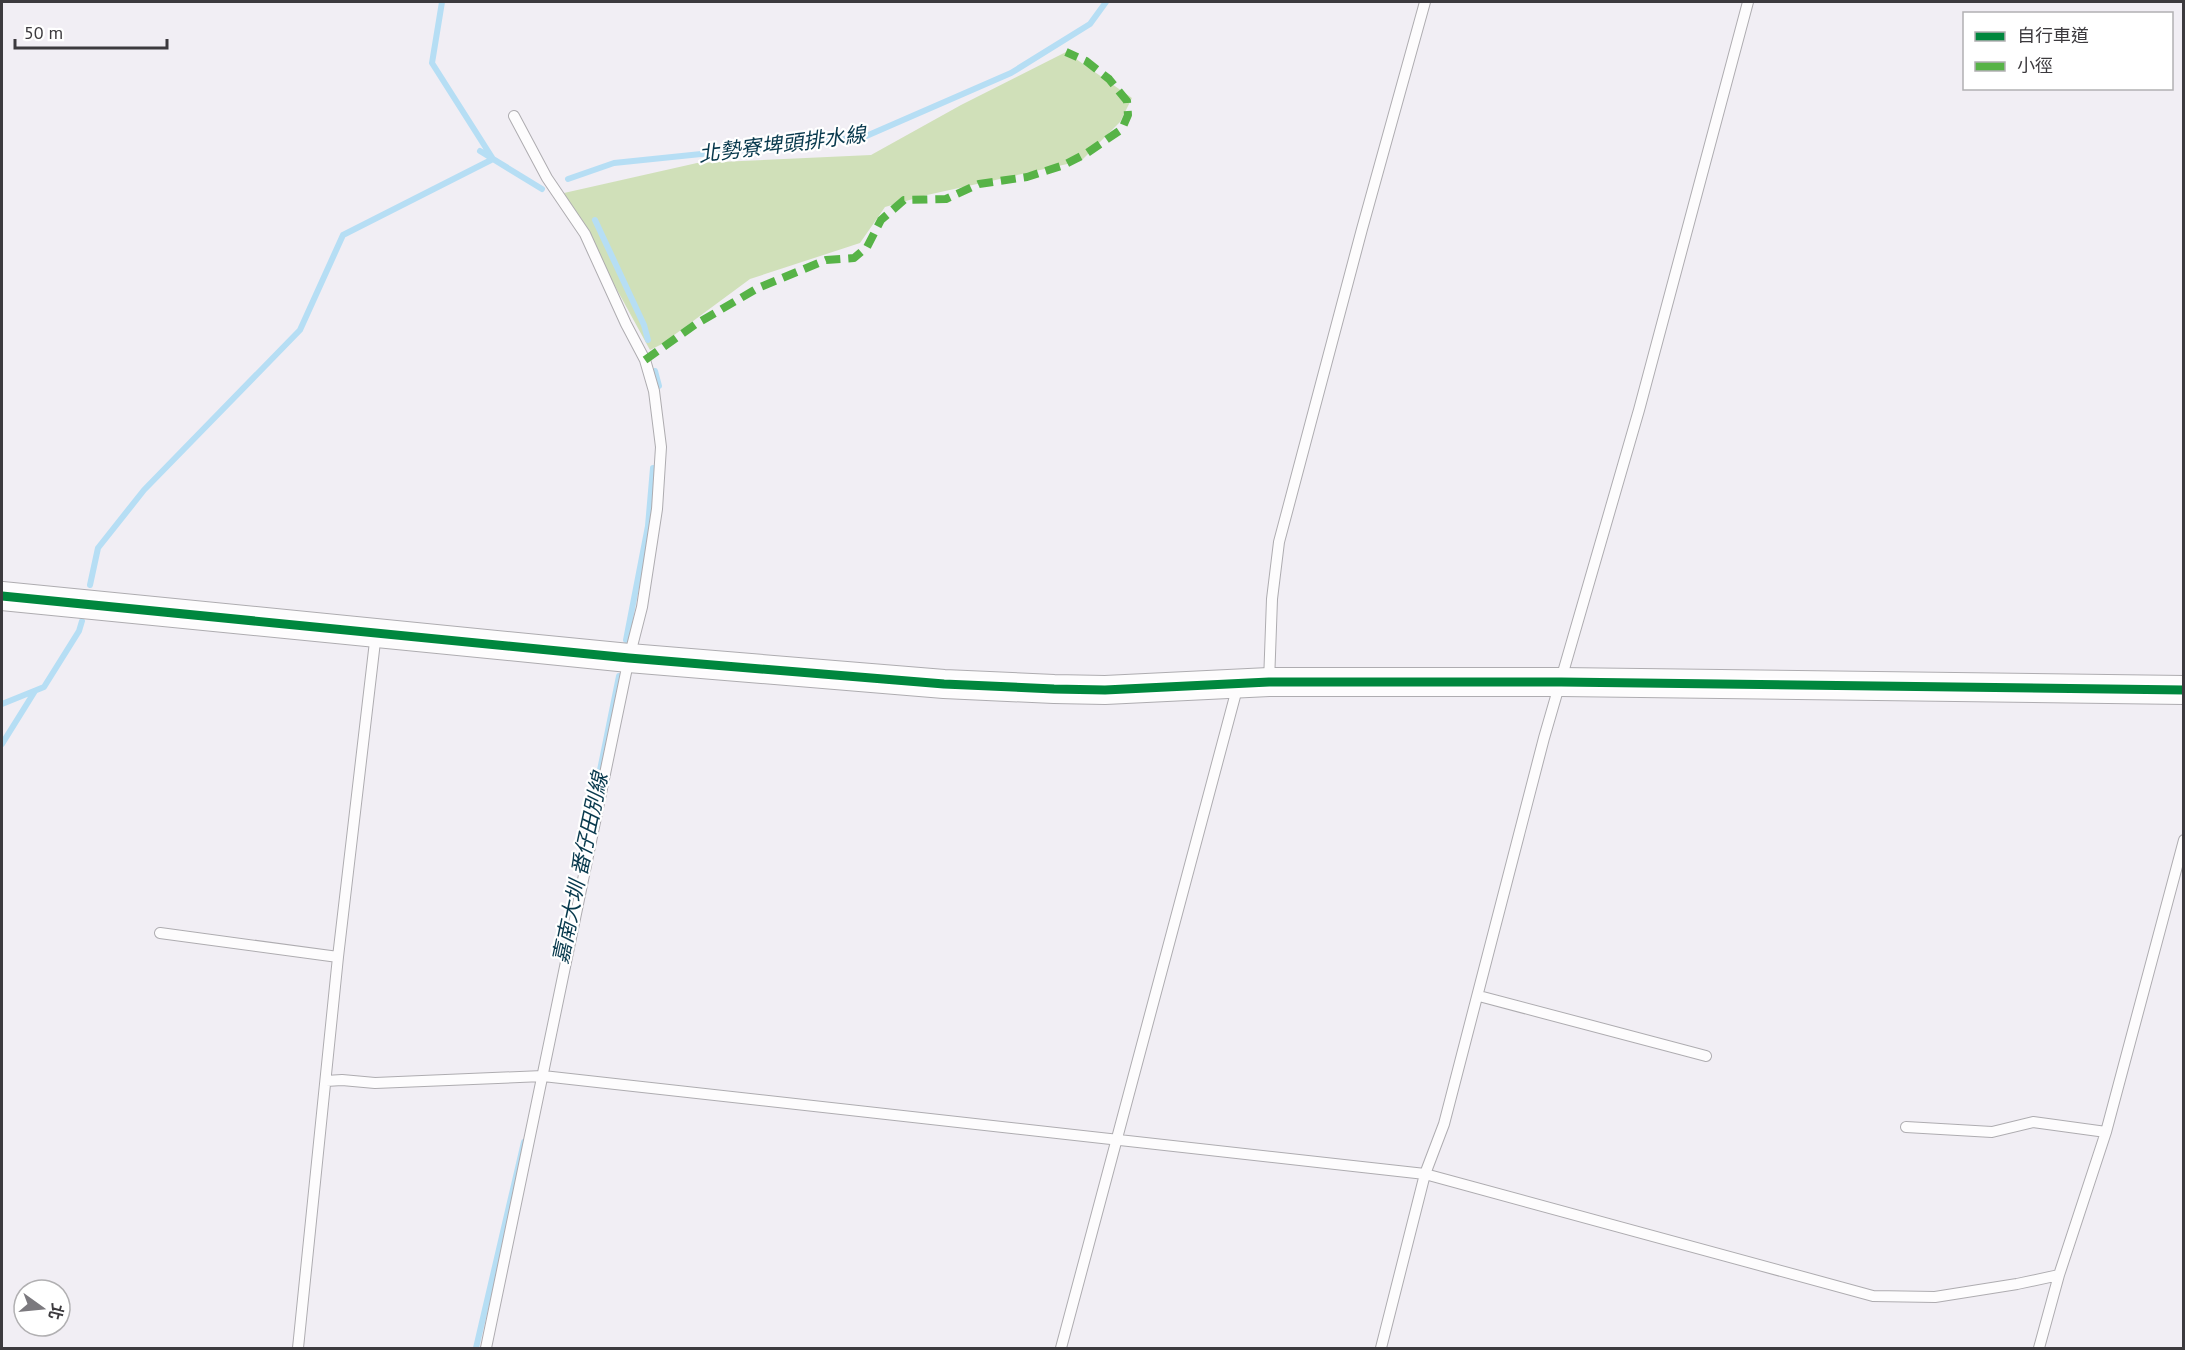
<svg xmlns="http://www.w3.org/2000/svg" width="2185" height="1350" viewBox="0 0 2185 1350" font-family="'PT Sans','Noto Sans TC',sans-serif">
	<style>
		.green { fill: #d0e0b9 }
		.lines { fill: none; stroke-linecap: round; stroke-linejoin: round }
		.stream { stroke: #b6def4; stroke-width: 6 }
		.service-casing { stroke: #aeacb0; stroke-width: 12 }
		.tertiary-casing { stroke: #aeacb0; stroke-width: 30 }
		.service { stroke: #fdfcfd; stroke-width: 10 }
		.tertiary { stroke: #fdfcfd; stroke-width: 28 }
		.quiet { stroke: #57b347; stroke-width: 8; stroke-dasharray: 15 8; stroke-linecap: butt }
		.cycleway-casing { stroke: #fff; stroke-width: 13 }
		.cycleway { stroke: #00873e; stroke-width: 9 }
		.labels { text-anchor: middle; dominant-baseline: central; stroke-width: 4.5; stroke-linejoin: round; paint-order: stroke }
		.water-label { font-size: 21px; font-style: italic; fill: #08394d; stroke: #fff }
	</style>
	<rect width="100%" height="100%" fill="#f1eef4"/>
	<path class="green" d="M1066,52L1132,98L1120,122L1081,161L927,195L885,207L860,243L750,279L662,344L650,350L564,193L697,163L871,155L961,105Z"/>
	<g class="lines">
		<path class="stream" d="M442,2L432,63L493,159
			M480,151L542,189
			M568,179L614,163L864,137L1011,73L1090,24L1106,2
			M595,220L644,325L648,340
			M655,371L659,386
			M90,585L98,548L144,490L300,330L343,235L493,159
			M626,640L648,526L653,468
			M2,704L44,687L79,631L82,621
			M2,744L35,691
			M597,785L619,676
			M476,1348L524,1142"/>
		<g class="service-casing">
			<path id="service" d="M1269,682L1272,599L1279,542L1362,229L1425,2
				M160,933L338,957
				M1479,996L1706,1056
				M326,1081L342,1080L375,1083L543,1076L1425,1174L1873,1296L1935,1297L2017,1284L2059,1275
				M1906,1127L1992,1132L2033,1122L2106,1132
				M298,1348L338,957L376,633
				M486,1348L629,658L642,607L657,509L661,447L654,391L645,360L626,324L585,234L547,178L514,116
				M1061,1348L1238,685
				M1381,1348L1425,1174L1444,1124L1544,738L1639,410L1748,2
				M2039,1348L2059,1275L2106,1132L2184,840"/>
		</g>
		<g class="tertiary-casing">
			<path id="tertiary" d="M2,596L629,658L944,684L1054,689L1105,690L1269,682H1561L2184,690"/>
		</g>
		<use href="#service" class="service"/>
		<use href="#tertiary" class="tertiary"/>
		<path class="quiet" d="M645,360L696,324L758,288L826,260L854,258L867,247L881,220L904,200L946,199L979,184L1027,177L1064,165L1087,153L1122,129L1128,115L1127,101L1109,79L1086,61L1066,52"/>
		<g class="cycleway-casing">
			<path id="cycleway" d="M2,596L629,658L944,684L1054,689L1105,690L1269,682H1561L2184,690"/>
		</g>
		<use href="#cycleway" class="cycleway"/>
	</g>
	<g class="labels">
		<g class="water-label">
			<text transform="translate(782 144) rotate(-7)">北勢寮埤頭排水線</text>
			<text transform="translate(580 868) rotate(-78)">嘉南大圳 番仔田別線</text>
		</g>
	</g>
	<rect width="2185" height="1350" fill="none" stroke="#3c3a3e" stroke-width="6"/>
	<rect x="1963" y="12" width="210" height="78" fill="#ffffff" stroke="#b1b0b2" stroke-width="1.5"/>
	<rect x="1975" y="32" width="30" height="9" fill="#00873e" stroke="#b1b0b2" stroke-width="1.5"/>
	<text x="2017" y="42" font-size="18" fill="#3c3a3e">自行車道</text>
	<rect x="1975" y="62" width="30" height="9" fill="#57b347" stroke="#b1b0b2" stroke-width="1.5"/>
	<text x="2017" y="72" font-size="18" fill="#3c3a3e">小徑</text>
	<g transform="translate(42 1308) rotate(105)"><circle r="28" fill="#ffffff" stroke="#b1b0b2" stroke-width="1.5"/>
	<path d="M0-4.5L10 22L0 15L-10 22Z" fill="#7b797e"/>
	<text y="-9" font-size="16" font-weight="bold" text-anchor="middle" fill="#3c3a3e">北</text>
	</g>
	<path d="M15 39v9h152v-9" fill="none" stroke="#3c3a3e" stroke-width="3"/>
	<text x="24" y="39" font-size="18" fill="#3c3a3e" stroke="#ffffff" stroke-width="4.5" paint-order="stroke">50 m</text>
</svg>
